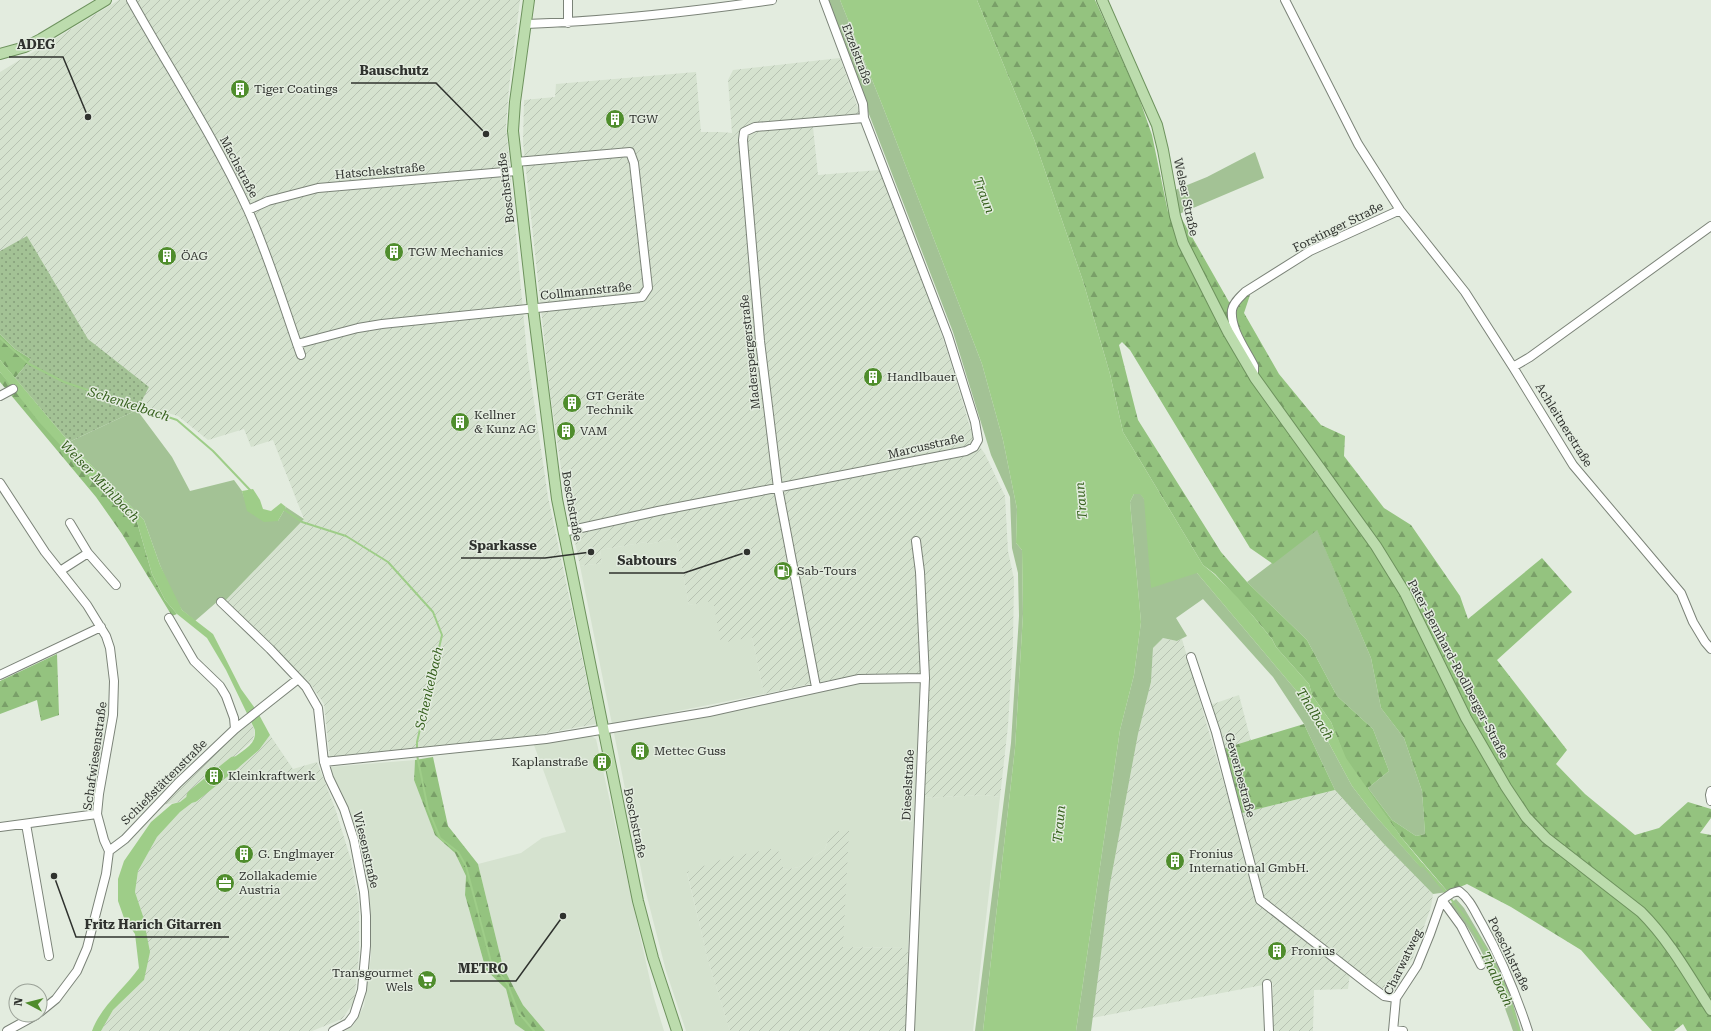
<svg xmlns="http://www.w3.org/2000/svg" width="1711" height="1031" viewBox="0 0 1711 1031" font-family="'Roboto Serif',serif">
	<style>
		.built { fill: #d5e2cf }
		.industrial { fill: url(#industrial-furrows) }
		.grass { fill: #a3c295 }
		.forest { fill: url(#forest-firs); fill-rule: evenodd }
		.garden { fill: url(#garden-dots) }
		.water { fill: #9ecd88 }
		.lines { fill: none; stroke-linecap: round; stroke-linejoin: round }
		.stream { stroke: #9ecd88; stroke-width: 2 }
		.river { stroke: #9ecd88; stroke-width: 13 }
		.minor-casing { stroke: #7b8378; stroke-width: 10 }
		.major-casing { stroke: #6d925d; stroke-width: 12 }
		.minor { stroke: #fff; stroke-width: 8 }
		.major { stroke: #bcdcad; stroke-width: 10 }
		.labels { text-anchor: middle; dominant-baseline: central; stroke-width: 3; stroke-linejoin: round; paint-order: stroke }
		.street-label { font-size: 12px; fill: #2f322e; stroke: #e3ecdf }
		.poi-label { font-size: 12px; fill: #2f322e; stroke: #e3ecdf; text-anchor: start }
		.water-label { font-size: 13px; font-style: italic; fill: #325d19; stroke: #e3ecdf }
		.leader { fill: none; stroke: #2f322e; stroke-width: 1.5 }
		.callout-dot { fill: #2f322e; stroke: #e3ecdf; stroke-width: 1.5 }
		.callout-label { font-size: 13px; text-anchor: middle; font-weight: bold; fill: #2f322e; stroke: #e3ecdf; stroke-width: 3; stroke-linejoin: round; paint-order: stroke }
	</style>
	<defs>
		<pattern id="industrial-furrows" width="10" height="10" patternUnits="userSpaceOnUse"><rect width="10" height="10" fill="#d5e2cf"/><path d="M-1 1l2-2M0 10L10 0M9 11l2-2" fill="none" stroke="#b7c2b2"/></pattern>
		<pattern id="forest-firs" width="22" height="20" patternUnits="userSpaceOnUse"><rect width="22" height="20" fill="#94c37f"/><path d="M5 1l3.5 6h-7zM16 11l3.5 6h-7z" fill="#799f68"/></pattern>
		<pattern id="garden-dots" width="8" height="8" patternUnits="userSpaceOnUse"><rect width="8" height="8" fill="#a3c295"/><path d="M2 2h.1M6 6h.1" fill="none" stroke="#859e7a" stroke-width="1.8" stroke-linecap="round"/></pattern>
	</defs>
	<rect width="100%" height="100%" fill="#e3ecdf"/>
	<path class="built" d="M676,538L689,605L713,600L752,637L764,694L612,724L580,566L602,563L600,550L646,542L649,544Z
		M877,683L920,684L908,948L843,947L829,838L825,849L799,867L784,870L777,850L687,873L708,960L730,1031H686L666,971L644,885L614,733L841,685Z
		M590,735L596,739L654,998L664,1031H545L523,1005L503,967L478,864L521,853L542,838L566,832L534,745Z
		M415,760L414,780L435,834L455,853L466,876L465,895L486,970L506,989L515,1024L525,1031H345L353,1026L364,1006L371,957L370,911L365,858L329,767Z
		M984,795L1000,797L973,1031H911L921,798Z"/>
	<path class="industrial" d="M119,0H520L509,87L506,126L527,354L548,497L596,724L475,746L330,759L324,704L309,682L224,602L304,519L273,440L251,447L244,429L208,440L178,416L140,405L148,387L88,339L27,236L0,251V72Z
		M840,58L863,122L813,127L818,175L879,170L922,277L948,354L973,437L985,454L1005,496L1008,551L1014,579L1013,642L1008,726L1000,797L984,795L921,798L929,688L928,675H869L819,682L764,694L752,637L721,643L713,601L689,605L676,538L649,544L646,542L600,550L602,563L580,566L564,489L550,392L523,142L524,100L555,97L556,84L696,72L701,132H721L732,133L728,80L733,70Z
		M1163,638L1177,641L1182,639L1233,815L1335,790L1383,843L1433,894L1431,907L1412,960L1392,988H1383L1375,985L1351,965L1348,989L1314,990L1313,1031H1272L1273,983L1092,1018L1110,884L1138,734L1151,682L1153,648Z
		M1239,695L1251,741L1222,749L1210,705Z
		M249,720L255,730L253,740L227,763L220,770V775L206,785L204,783L180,802L161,805Z
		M270,735L293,769L317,762L335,808L351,860L359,905V954L354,1002L342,1019L312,1031H101L113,1010L144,980L143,916L135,892L138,871L157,837L180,812L238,768L259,750Z
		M833,831H849L843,947L908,948L906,1031H730L708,960L687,872L726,858L770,849L778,850L784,870L799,867L825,849L829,838Z"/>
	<path class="grass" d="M825,0H840L883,107L982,364L1003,440L1017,509L1016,543L1022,550L1023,614L1015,748L983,1031H975L1011,743L1019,616L1018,573L1012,548L1010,497L991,455L953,332Z
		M1255,152L1264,178L1179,214L1175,190L1207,177Z
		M137,410L172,457L190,491L234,480L242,491L244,497L278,521L286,507L304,519L224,602L218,601L195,621L182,610L173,596L160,565L144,520L69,442Z
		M1140,493L1197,573L1300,695L1316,719L1352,786L1372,812L1417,863L1421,867L1424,865L1448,892L1433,894L1383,843L1335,790L1304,724L1273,677L1203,599L1176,618L1187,636L1177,641L1163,638L1153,648L1151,682L1138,734L1110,884L1091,1031H1076L1120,730L1134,675L1141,622L1130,502L1134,494Z
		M1317,529L1371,658L1381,708L1404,738L1422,791L1425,834L1416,836L1392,820L1368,788L1389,771L1373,729L1337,696L1307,640L1247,582Z
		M1456,899L1464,908L1496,962L1510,993L1521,1031H1513C1498,987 1481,939 1450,904Z"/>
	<path class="forest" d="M977,0H1095L1138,95L1152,135L1168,212L1179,214L1229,302L1250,295L1244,313L1279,374L1321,425L1345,436L1344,456L1384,508L1411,525L1460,596L1468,619L1542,558L1572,592L1497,660L1567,750L1556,764L1585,794L1635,835L1659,828L1688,802L1711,809V818L1700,833L1711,835V1031H1687L1683,1024L1674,1031H1652L1581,950L1511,907L1467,884L1448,892L1401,837L1367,790L1345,758L1331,722L1312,695L1309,684L1276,647L1272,639L1253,616L1215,574L1203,565L1123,432L1110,374L1083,281L1034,139ZM1122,342L1130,350L1250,548L1273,564L1317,530L1371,658L1381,708L1404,738L1422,791L1425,834L1416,836L1392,820L1368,788L1389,771L1373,729L1337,696L1307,640L1247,582L1221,552L1138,420L1119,345Z
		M0,334L15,349L31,359L15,378L0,360Z
		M0,372L88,475L137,522L152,574L165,600L177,614L172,616L122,534L96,497L0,382Z
		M57,654L59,715L41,721L37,700L0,714V681Z
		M1304,724L1335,790L1242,813L1222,749Z
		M433,757L448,826L478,864L503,967L523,1005L545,1031H525L515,1024L506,989L486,970L465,895L466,876L455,853L435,835L414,780L415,760Z"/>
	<path class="garden" d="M27,236L88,339L149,387L137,410L69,442L15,378L31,359L15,349L0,334V251Z"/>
	<path class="water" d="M840,0H977L1034,139L1083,281L1110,374L1123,432L1203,565L1214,574L1238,598L1272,639L1276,647L1309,684L1312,695L1331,722L1346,758L1401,837L1424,865L1421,868L1372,812L1352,786L1316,719L1300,695L1197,573L1151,588L1144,499L1140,494H1134L1130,502L1141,622L1134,675L1120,730L1076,1031H983L1015,748L1023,614L1022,550L1016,543L1017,509L1003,440L982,364L883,107Z
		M0,360L69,442L144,520L160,565L182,610L213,634L241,689L257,711L270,735L259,750L238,768L180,812L157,837L138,871L135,892L143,916L150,952L144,980L113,1010L101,1031H92C101,1006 124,989 139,968L135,934L124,918L118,901V879L124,861L151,822L172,804L180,802L204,783L206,785L220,775C221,760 249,752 254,739C255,736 255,733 255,730L226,670L207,638L177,614L165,600L152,574L137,522L88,475L39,422L0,372Z
		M253,489L260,500L263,509L271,511L281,503L286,507L278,521L264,522L247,511L242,491Z"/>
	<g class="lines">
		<path class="stream" d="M0,338L29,364L64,382L177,420L213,451L251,491
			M282,508L302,522L346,536L388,562L433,612L442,635L417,742V750
			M417,755L428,809L440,838L458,852L466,866L491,962L508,985L518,1012L534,1031
			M1422,864L1447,894
			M1450,898C1473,925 1493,960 1507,993C1512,1005 1515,1018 1519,1031"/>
		<path class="river" d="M193,796L234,763"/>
		<g class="minor-casing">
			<path id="minor" d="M131,0C170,70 214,137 248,210C269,257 284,307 301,355
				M1285,0L1358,144L1400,210L1465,292L1513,367L1573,465L1681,593L1693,622L1705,642L1711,649
				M568,23V0
				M526,24C608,21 690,12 772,0
				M248,210L268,201L318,188L517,171
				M297,344L358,328L382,324L642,297L648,288L634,163L630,152L516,162
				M1513,367L1530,357L1711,226
				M1254,372V366C1246,350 1230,329 1232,310C1233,303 1240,297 1245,292L1310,251L1400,210
				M0,396L13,389
				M0,483L45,552L87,605L106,636L110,648L114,681L113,715L99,794L97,814L104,840L109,851L106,874L87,948L77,971L56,999L40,1012
				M70,523L88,553L116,585
				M563,532L658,511L966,451L974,447L978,440L975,422L948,336L864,118L863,104L824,0
				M60,571L88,553
				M221,602L270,649L306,687L318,708L324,762L329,778L344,809L354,840L364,892L366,916V946L362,990L354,1015L348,1023L333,1031
				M1191,657L1216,732L1260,900L1369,985L1384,996L1396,998
				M0,675L101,627
				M816,687L778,488L760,341L743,140L744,132L755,127L864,118
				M235,729L298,679
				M324,762L546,739L709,712L859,679L925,678
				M1711,791L1710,795L1711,801
				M26,824L49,956
				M0,827L97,814
				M109,851L125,839L178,783L235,729L234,718L226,696L220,686L194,661L169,618
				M1442,900L1461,926L1481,965
				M1267,984L1269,1031
				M1393,1030L1403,1031
				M7,1031L36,1015
				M910,1031L925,678L920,572L916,541
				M1393,1031L1396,998L1417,966L1430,934L1442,900L1452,893L1459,891C1470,899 1475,912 1482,924C1501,958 1516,994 1528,1031"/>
		</g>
		<g class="major-casing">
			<path id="major" d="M529,0L515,102L513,131L533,308L557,499L638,901L653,958L677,1031
				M1102,0L1157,125L1163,150L1175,216L1183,243L1228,332L1255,378L1376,546L1405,593L1466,718L1506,787L1526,817L1546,838L1641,912C1670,941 1689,976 1711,1010
				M0,54L25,47L41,39L106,0"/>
		</g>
		<use href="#minor" class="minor"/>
		<use href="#major" class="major"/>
	</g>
	<defs>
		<g id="building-disc" transform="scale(1)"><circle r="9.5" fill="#4f8d2c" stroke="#e3ecdf"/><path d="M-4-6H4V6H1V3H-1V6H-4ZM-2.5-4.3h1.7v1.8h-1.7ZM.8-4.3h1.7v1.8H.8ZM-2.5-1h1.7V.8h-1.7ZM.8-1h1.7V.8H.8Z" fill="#fff"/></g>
		<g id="fuel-disc" transform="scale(1)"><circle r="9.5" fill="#4f8d2c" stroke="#e3ecdf"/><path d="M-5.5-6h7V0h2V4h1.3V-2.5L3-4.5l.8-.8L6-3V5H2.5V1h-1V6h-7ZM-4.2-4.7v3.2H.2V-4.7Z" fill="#fff"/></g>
		<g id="office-disc" transform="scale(1)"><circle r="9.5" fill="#4f8d2c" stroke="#e3ecdf"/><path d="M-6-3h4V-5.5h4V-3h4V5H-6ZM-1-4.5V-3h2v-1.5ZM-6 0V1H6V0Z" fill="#fff"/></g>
		<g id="supermarket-disc" transform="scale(1)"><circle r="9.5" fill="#4f8d2c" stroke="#e3ecdf"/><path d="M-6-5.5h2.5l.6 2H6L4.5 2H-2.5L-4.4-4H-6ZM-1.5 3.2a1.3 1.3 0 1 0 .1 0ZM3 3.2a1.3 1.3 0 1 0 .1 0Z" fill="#fff"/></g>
	</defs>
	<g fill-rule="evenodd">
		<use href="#building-disc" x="240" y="89"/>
		<use href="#building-disc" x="615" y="119"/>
		<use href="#building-disc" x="394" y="252"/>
		<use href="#building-disc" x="167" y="256"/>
		<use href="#building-disc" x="873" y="377"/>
		<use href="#building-disc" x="572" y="403"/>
		<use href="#building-disc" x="460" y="422"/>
		<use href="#building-disc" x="566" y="431"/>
		<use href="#fuel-disc" x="783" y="571"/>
		<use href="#building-disc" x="640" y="751"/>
		<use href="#building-disc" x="602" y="762"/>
		<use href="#building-disc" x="214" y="776"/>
		<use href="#building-disc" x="244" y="854"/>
		<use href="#building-disc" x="1175" y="861"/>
		<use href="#office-disc" x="225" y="883"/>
		<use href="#building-disc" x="1277" y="951"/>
		<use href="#supermarket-disc" x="427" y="980"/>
	</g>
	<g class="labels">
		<g class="street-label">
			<text transform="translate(857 54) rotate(69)">Etzelstraße</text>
			<text transform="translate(239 167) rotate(62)">Machstraße</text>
			<text transform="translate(380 171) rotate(-5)">Hatschekstraße</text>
			<text transform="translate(506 188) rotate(-97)">Boschstraße</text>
			<text transform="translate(1186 197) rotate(78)">Welser Straße</text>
			<text transform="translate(1338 227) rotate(-26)">Forstinger Straße</text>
			<text transform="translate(586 291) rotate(-6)">Collmannstraße</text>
			<text transform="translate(750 352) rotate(-96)">Maderspergerstraße</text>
			<text transform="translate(1564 425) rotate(58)">Achleitnerstraße</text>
			<text transform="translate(926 446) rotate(-13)">Marcusstraße</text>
			<text transform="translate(572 506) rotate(80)">Boschstraße</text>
			<text transform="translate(1458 669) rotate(62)">Pater-Bernhard-Rodlberger-Straße</text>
			<text transform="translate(95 756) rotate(-82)">Schafwiesenstraße</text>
			<text transform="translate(1240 775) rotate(75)">Gewerbestraße</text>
			<text transform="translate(164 782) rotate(-45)">Schießstättenstraße</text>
			<text transform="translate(908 785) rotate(-87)">Dieselstraße</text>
			<text transform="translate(635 823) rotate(78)">Boschstraße</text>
			<text transform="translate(366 850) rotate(77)">Wiesenstraße</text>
			<text transform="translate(1509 954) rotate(64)">Poeschlstraße</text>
			<text transform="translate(1403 962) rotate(-64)">Charwatweg</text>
		</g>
		<g class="poi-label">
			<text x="254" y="89">Tiger Coatings</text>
			<text x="629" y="119">TGW</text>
			<text x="408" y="252">TGW Mechanics</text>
			<text x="181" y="256">ÖAG</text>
			<text x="887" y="377">Handlbauer</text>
			<text x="586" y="396">GT Geräte<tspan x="586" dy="14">Technik</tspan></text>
			<text x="474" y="415">Kellner<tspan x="474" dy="14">&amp; Kunz AG</tspan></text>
			<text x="580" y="431">VAM</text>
			<text x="797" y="571">Sab-Tours</text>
			<text x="654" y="751">Mettec Guss</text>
			<text x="588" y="762" text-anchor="end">Kaplanstraße</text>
			<text x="228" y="776">Kleinkraftwerk</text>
			<text x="258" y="854">G. Englmayer</text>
			<text x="1189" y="854">Fronius<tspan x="1189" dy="14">International GmbH.</tspan></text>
			<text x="239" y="876">Zollakademie<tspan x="239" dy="14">Austria</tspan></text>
			<text x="1291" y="951">Fronius</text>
			<text x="413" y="973" text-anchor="end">Transgourmet<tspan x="413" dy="14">Wels</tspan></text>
		</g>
		<g class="water-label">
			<text transform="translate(984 195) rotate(69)">Traun</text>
			<text transform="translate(129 404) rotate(18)">Schenkelbach</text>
			<text transform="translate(100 481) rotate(46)">Welser Mühlbach</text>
			<text transform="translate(1081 501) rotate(-95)">Traun</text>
			<text transform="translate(429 688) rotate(-77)">Schenkelbach</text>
			<text transform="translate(1315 714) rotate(58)">Thalbach</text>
			<text transform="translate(1059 824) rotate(-84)">Traun</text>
			<text transform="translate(1497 979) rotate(65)">Thalbach</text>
		</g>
	</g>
	<path class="leader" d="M88 117L63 57H9M486 134L436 83H351M591 552L545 558H461M747 552L684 573H609M54 876L76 937H229M563 916L516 981H450"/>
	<g class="callout-dot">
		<circle cx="88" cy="117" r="4"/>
		<circle cx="486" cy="134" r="4"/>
		<circle cx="591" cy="552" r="4"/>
		<circle cx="747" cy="552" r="4"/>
		<circle cx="54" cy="876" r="4"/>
		<circle cx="563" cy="916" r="4"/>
	</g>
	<g class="callout-label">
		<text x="36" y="49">ADEG</text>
		<text x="394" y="75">Bauschutz</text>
		<text x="503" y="550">Sparkasse</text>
		<text x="647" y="565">Sabtours</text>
		<text x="153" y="929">Fritz Harich Gitarren</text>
		<text x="483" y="973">METRO</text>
	</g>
	<g transform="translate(28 1003) rotate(277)"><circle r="19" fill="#e3ecdf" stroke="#9ba298"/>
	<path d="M0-3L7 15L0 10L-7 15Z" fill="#4f8d2c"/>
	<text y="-6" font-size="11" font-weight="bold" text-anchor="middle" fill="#2f322e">N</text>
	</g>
</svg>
